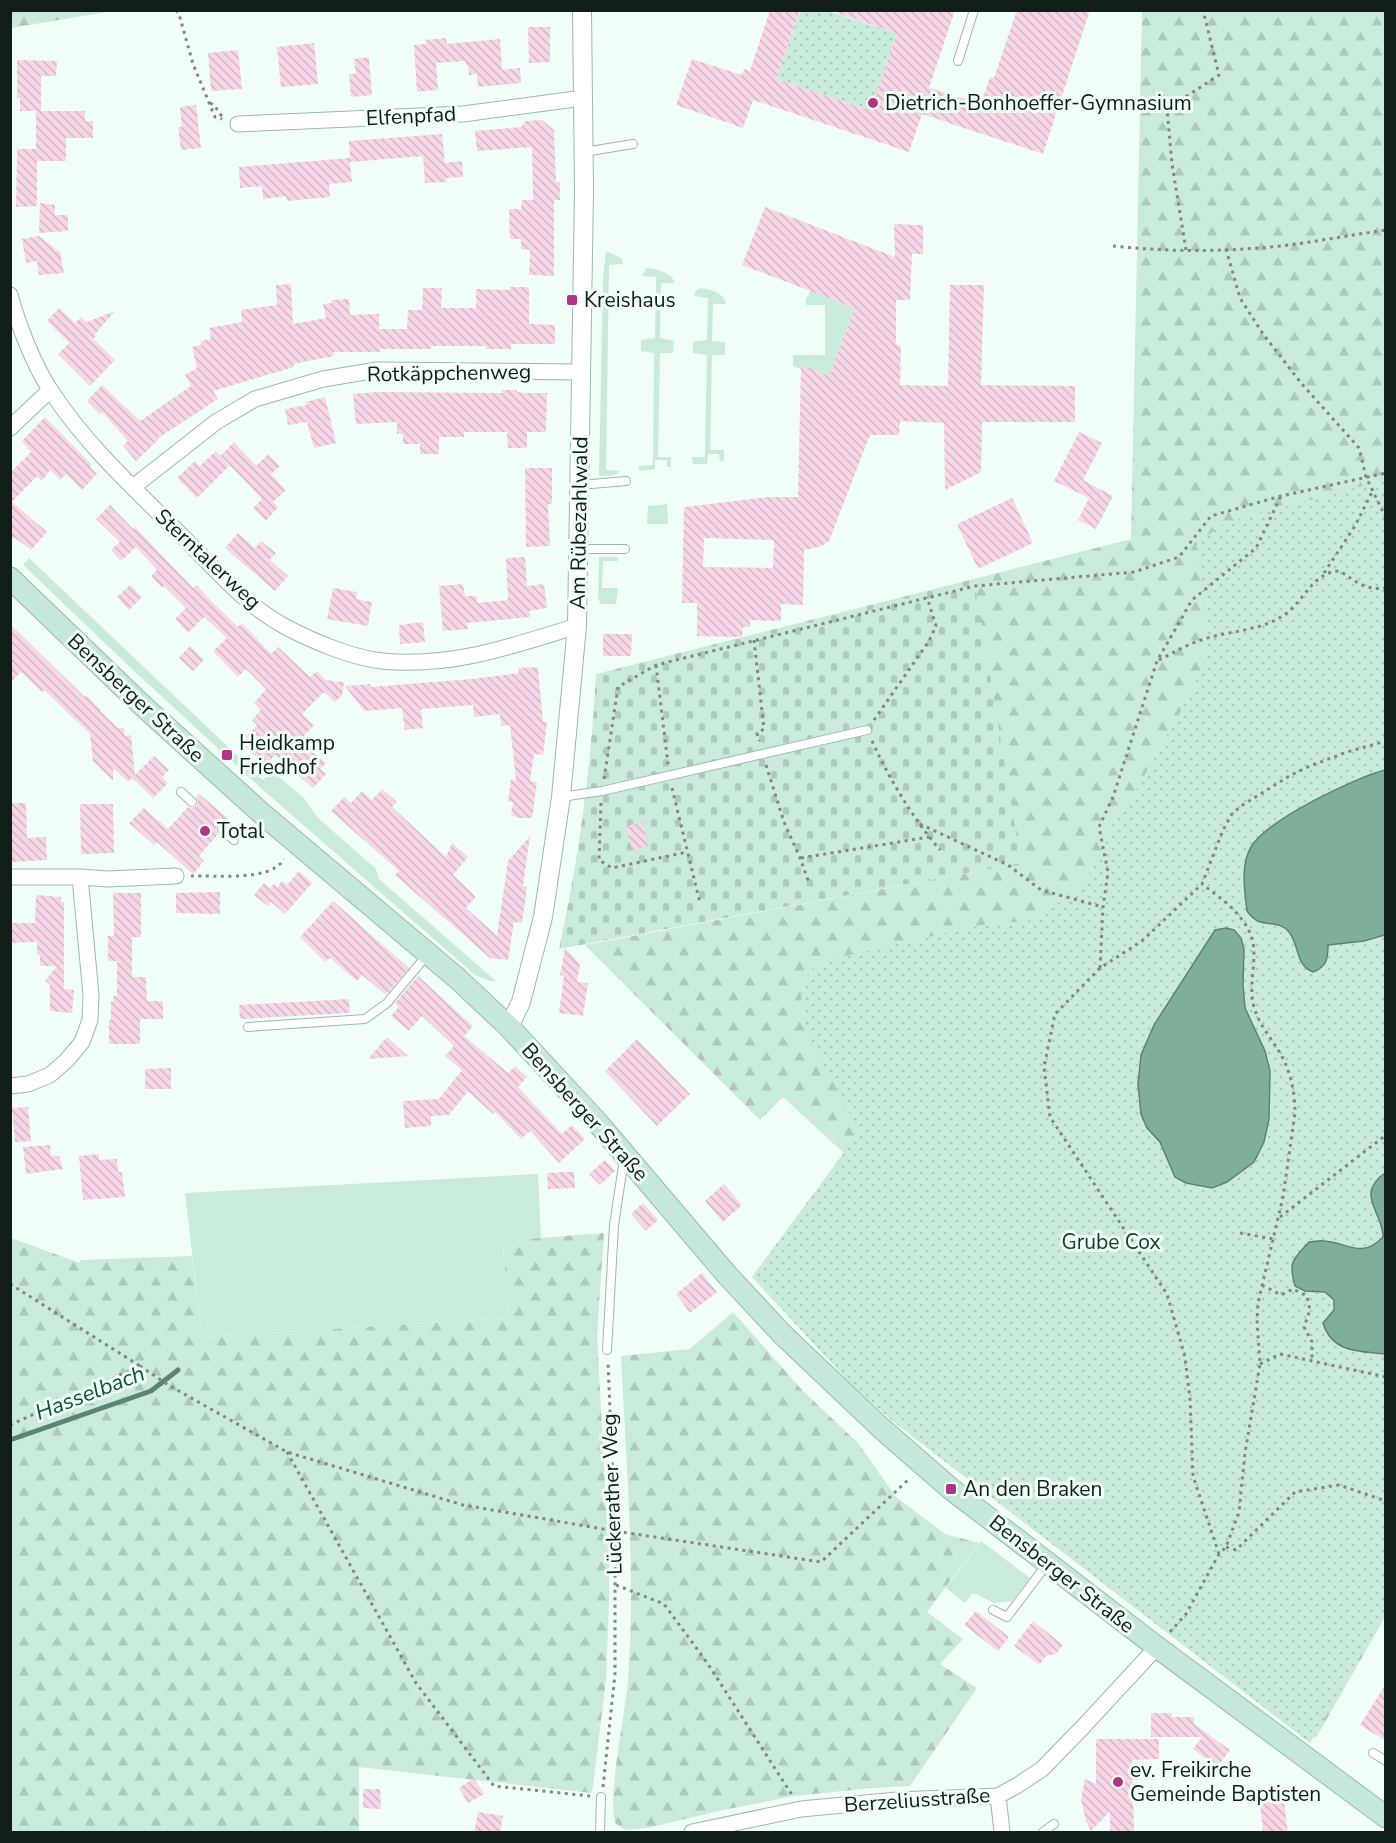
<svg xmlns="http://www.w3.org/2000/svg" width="1396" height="1843" viewBox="0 0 1396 1843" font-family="'Nunito Sans',sans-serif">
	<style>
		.grass { fill: #caebdb }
		.forest { fill: url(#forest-firs) }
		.cemetery { fill: url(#cemetery-stones) }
		.park { fill: url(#park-dots) }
		.water { fill: #7eb099; stroke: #5d8472; stroke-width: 1.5 }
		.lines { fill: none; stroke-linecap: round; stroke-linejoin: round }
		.stream { stroke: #5d8472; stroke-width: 5 }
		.building { fill: url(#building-back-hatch); fill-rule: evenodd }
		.service-casing { stroke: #99baaa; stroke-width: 10 }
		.minor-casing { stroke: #99baaa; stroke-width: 17 }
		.tertiary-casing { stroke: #99baaa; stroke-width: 20 }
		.secondary-casing { stroke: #99baaa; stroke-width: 23 }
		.path { stroke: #7d8a84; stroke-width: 3; stroke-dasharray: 3 4.5; stroke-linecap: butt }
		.service { stroke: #fff; stroke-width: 8 }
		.minor { stroke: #fff; stroke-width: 15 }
		.tertiary { stroke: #fff; stroke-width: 18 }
		.secondary { stroke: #c5e8db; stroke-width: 21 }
		.poi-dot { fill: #af3588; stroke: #f0fef7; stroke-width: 2 }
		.labels { text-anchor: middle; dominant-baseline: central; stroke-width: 6; stroke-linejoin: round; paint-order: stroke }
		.poi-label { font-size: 21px; fill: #111d18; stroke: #f0fef7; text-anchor: start }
		.street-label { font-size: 21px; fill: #111d18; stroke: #f0fef7 }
		.park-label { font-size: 21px; fill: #113c2b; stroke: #f0fef7 }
		.water-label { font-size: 22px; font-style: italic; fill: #0d4e38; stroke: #f0fef7 }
	</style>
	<defs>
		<pattern id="forest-firs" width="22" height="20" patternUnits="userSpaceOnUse" patternTransform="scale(1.5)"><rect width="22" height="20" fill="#caebdb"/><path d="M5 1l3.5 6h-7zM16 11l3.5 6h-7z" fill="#acc9bb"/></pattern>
		<pattern id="cemetery-stones" width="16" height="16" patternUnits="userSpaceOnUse" patternTransform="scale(1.5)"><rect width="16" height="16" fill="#caebdb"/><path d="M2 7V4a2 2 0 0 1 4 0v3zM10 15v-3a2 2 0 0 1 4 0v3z" fill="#acc9bb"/></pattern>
		<pattern id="park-dots" width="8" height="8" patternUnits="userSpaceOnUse" patternTransform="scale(1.5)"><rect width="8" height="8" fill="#caebdb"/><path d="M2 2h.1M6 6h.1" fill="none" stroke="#acc9bb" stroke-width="1.8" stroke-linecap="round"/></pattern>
		<pattern id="building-back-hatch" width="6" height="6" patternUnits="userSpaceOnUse" patternTransform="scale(1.5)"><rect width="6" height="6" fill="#f7d6e8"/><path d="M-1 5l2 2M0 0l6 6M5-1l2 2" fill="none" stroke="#d3b7c6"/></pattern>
	</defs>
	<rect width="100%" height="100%" fill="#f0fef7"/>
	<path class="grass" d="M606,251L621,258L623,264L609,265L606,470L620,471L615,475L599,476L603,279Z
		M646,268C656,268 672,273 675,283H662L661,284L660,338L674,341L673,353H660L658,457H671V467H667V460H655V469L639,471V466L653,465L654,353L641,351V340L655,338L656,277L642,276Z
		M701,288C711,290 725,293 726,304H713L712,341L725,342V355H712L710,450H724V461L720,462L719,454H708L707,464H693L692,457H705L707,355L693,353V342L707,340L708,298L694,296L696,290Z
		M810,290L855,308L829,376L801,366V369L793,366V355H825V305H806V297H808Z
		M667,504L668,524H647L648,506Z
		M599,557H618V561H603L602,588H618L616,604H601L598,599Z
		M29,558L263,780L272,771L304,798L317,817L376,869L379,879L496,981H490L475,975L262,789L133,670L23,565Z
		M538,1174L541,1238L503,1242L508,1318L202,1337L185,1193Z
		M981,1541L1030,1578L1012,1601L994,1603L976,1594H972L965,1603L946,1588Z"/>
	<path class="forest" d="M11,10H113V11L11,28Z
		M1142,11H1385V1617L1316,1738L1212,1658L857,1165L783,1097L760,1120L585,945L1020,863L974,579L1131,539Z
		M604,1233L597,1334L609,1560V1602L606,1680L592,1793L359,1767V1832H11V1238L80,1263V1260L192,1256L202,1337L508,1318L503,1241Z
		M733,1312L802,1390L858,1443L896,1497L945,1534L979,1543L927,1612L963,1639L940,1664L977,1688L910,1786L873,1788L794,1796L723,1810L648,1828L626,1830L616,1824C606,1802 626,1710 628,1680C636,1572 626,1464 621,1356L690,1349Z"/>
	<path class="cemetery" d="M974,579L1021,863L559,949C579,858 591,767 596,674Z"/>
	<path class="park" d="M800,11H828L897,33L871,111L776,79Z
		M1385,480V1614L1310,1743L891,1420L847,1380L752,1277L859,1132L832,1079L811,1043L803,1018L801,994L809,972L823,961L995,922H1025L1045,914L1067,896L1084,885L1109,830L1135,792L1186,702L1206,658V619L1196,547L1205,537L1224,523Z"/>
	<path class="water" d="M1385,770V935L1364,941L1328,945C1328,958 1327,967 1313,972C1295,965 1300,946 1289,932C1280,921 1270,926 1258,921C1254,919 1250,915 1247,911C1245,892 1240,866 1251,847C1267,820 1354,778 1385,770Z
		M1226,928L1234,930L1241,938L1244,949L1243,985L1245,1008L1265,1051L1270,1071L1269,1119L1264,1142L1254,1162L1227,1182L1212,1188L1186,1183L1175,1177L1160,1142L1147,1128L1141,1114L1138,1084L1141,1055L1154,1025L1215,930Z
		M1385,1173V1354C1359,1351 1332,1353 1323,1323L1334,1310V1300L1325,1292L1305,1291L1295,1286C1288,1261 1293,1260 1309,1242C1314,1242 1319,1240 1324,1241C1347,1242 1361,1260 1383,1237C1384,1214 1354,1194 1385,1173Z"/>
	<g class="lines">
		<path class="stream" d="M10,1440L151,1391L178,1370"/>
	</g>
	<path class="building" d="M770,10H800L776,79L871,111L897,33L837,13L838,10H955L929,88L981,104L990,77L994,78L1017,10H1090L1043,154L922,114L909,152L753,100L743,128L676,105L692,59L742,75L744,69L750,71Z
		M528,27H550V62L529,63Z
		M446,38L447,44L500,39L502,70L520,68L521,83L478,87L477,74L469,75L468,65L466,66L465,61L436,63L438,90L417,92L414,45L426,44L425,40Z
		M314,43L318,84L281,87L277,47Z
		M238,50L242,89L211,91L208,53Z
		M369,57L372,95L351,97L349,74H356L354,59Z
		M17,60L57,61L56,76H41V111H85V121H93V138H66V161H37V206L16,207L17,149H36V111H20V98H17Z
		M196,105L201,148L181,150L178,127H182L180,107Z
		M542,120L554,130L556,182H560V200H554V276L529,275L530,250L521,249V239H510L509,209H521L522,200H533L532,147L477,151L475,131L521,127L526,121Z
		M442,134L445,163L462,161L463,177L446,178L447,182L425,183L423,156L350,162L352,182L329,184L330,197L287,201L286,196L263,199L262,186L240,188L239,167L350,158L349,141Z
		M40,203L55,205V215H68V231L39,233Z
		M765,207L895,257L894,224L923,225V254H912L910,300H896V344L901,346L900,385L948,386L950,285H984L981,385L1075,386V422H982L981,472L945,490L944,423L900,421L899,435H870L829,541L822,546L804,550L803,605L781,604V621L750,620V627H743L742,637L697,636V603H682L684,507L769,497H798L801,365L829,376L855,308L742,265ZM704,538L774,540L773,568L703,567Z
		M39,236L60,252L64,273L39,275L37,261L26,263L22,239Z
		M291,284L293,324L326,318L323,304L332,303L331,300L349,299L350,315L379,314V329H407L408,310H422L423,288H442L441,308H476V289L510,290V287H529V324L555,325V344H511V349H486V346H431V349H380V352H333L334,356L293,364L294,367L213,391L218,399L158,438L159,439L136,461L123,446L128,441L102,412L100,414L87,401L102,385L140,421L191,386L185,375L197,368L192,347L201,345V341L211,339L209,328L242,322L241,310L277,305L276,285Z
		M59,308L75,323L81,317L87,322L115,311L95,334L96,336L93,339L115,360L90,386L58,354L69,343L47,321Z
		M502,390H517V392L528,393H547L546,432H527V448H508L507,432H464V437H439V454H420V444H403V434H397V422L356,424L353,394L377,392L502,393Z
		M325,397L336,443L314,448L307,422L288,425L285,409L307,405L306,402Z
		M45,417L92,465L90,467L97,474L82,490L66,474L60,480L50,470L42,481L37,476L12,502L47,532L31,550L15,538H10V473L31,452L22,441Z
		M1079,432L1102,443L1083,480L1113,496L1096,529L1078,520L1089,498L1054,481Z
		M234,442L256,466L268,454L280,466L271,474L286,490L273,502L278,507L266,521L253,508L262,499L221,456L229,466L197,498L177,478L195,461L200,466L216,451L220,456Z
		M525,468H552V504H548L550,546L526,547Z
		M1012,498L1033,543L978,569L957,524Z
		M110,505L133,529L135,527L193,588L197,585L210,600L238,627L242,623L271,654L278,647L310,677L317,671L326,680L344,682L342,695L335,702L324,692L302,714L314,725L300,740L326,763L320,769L326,774L313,788L275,755L265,766L241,743L257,725L252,720L261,710L254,703L266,689L246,669L238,677L213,651L227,638L204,617L188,633L175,619L186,608L164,586L162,588L151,576L157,570L136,547L121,561L111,550L120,542L96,519Z
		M238,533L255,548L261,541L276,553L270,560L288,576L275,591L225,548Z
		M525,557L527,586L544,584L547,608L529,611L530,617L467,623L468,629L443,631L439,586L463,584L465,596H477V603L508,600L506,558Z
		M130,585L142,597L129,610L117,597Z
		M333,588L357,592L356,599L372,602L368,626L327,619Z
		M423,622L425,642L400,644L399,625Z
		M10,624L85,697L86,695L101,710L100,711L118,728H124L125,736L131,735L135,775L128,782L113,768V781L93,761L90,734L44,690L42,692L21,672L10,683Z
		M603,634H632L631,656H603Z
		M190,646L204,660L193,671L179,658Z
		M538,667L543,722H547L543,755L534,754L530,781L537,782L532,818H519L511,815L513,802H508L511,779L516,780L510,725L501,726L500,714L474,717L473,705L421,709L423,728L405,730L402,708L364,711L345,686L370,684L371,687L472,679L519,673L518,668Z
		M154,756L169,770L162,777L168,783L153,798L132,778Z
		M382,789L397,802L392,807L446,857L452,843L468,857L453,875L476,897L466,908L497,936L508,861L530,836L523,886L527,887L522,923L514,922L508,960L490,958L395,875L399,871L331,811L344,797L351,803L362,791L372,800Z
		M199,794L230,820L226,825L221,823L217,825L216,830L218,834L199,856L204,861L193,874L157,842L154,845L129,823L144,808L168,829L188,807L193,808L197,806L198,801L196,798Z
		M10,803H26L27,838L46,837L47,860L10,862Z
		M80,804H113L114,853L81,854Z
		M643,822L648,846L632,850L626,826Z
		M299,871L312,883L285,914L271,902L268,906L254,895L264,883L270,888L274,884L277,887L282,881L287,885Z
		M220,892V914L176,913V893Z
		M113,893H141V937H132V977H146L147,1001H163V1019H140V1044H109V1020H111V1002H113V996H117V961H108V936H114Z
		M36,895L61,897V902H64V989L74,990L72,1013L50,1011V985L45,981L57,966H40V955H37V942L10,943V923H35Z
		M333,901L409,968L386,995L362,975L357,981L330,958L325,962L300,937Z
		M565,948L580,964L577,982L588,983L583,1016L559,1013L564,976L560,975Z
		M418,976L473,1026L464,1036L508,1073L515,1066L527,1077L518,1087L562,1134L572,1125L585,1139L559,1163L530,1131L521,1139L495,1112L493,1114L468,1091L449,1115L431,1116V1126L405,1128L403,1101L439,1099L462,1070L445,1056L454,1046L422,1016L409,1031L391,1016L399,1007L395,1003Z
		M349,999L350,1013L240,1019L239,1005Z
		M387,1037L408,1056L368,1059Z
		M637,1039L690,1094L657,1126L605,1071Z
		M171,1068V1089H145V1069Z
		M28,1107L31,1141L15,1142L12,1108Z
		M50,1145L51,1156H59L63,1169L26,1174L23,1147Z
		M99,1154V1160L117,1159L118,1172H122L125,1197L83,1200L79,1156Z
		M605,1160L615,1171L600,1185L589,1174Z
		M564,1172H574L575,1188L548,1189L547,1173Z
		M724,1184L742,1205L723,1222L705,1201Z
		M643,1203L658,1220L646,1231L631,1214Z
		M702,1273L717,1292L690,1313L676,1294Z
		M976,1611L1009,1637L998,1651L964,1625Z
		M1033,1621L1063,1645L1056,1654L1046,1656L1039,1665L1014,1646Z
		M1386,1684V1741L1360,1725Z
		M1151,1713H1172V1717H1194V1724L1230,1750L1217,1767L1193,1749L1202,1737H1151Z
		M1096,1739H1159V1759L1132,1760L1134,1833H1110V1811L1091,1831L1086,1821L1081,1800L1085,1779L1096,1784Z
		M474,1778L484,1794L468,1803L459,1788Z
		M363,1789H380L381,1809L363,1808Z
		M1276,1792L1278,1804L1284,1803L1288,1833H1263L1259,1794Z
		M478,1812L503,1816L500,1833H474Z"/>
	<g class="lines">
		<g class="service-casing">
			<path id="service" d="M958,61L974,10
				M584,152L633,144
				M580,485L626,481
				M580,549H625
				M181,792L192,802
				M561,797L602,791L867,730
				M222,829L234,840
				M248,1027L365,1019L387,1003L427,955
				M607,1350L614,1225L624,1159
				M993,1610L1007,1617L1047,1564
				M1373,1753L1386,1761
				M600,1832L601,1797
				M1043,1832L1054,1824"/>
		</g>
		<g class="minor-casing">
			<path id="minor" d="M238,124L463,114L583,98
				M10,295C18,324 34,366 51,391C88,448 141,495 188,542C218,572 247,606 284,626C310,640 352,658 382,661C452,668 512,646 577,626
				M10,428L50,390
				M133,487L216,422L255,399L323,379L377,370L582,372
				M10,877H80L108,879L176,876
				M10,1086L28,1084L50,1075L67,1060L82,1042L90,1020L91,995L80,877
				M998,1796L1002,1832
				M692,1832L801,1809L897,1800L998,1796L1018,1785L1042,1769L1082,1728L1157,1647"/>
		</g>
		<g class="tertiary-casing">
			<path id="tertiary" d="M509,1027L521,1002L543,917L561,797L577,626L584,191L582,10"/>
		</g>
		<g class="secondary-casing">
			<path id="secondary" d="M10,578L143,706L260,812L458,979L509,1027L597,1122L728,1276L783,1335L881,1428L951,1489L1157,1647L1386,1817"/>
		</g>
		<path class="path" d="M176,10L179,14L193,64L215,117L222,119
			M10,11L35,10
			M210,103L214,105L223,118
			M1113,246C1169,252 1224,252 1280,246C1315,242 1350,235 1386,230
			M1226,249L1240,298L1263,334L1301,383L1359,448L1366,477L1386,518
			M1186,250L1172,164L1167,109L1219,75L1203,10
			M1324,573L1355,526L1372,492
			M754,640L764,729L757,733L759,741
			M1159,660C1173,653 1186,645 1201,640C1229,630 1263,632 1288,612C1305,598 1315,571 1340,571C1355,581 1366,591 1386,588
			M656,665L668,764
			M874,720L929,641L936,626L927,597
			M872,741C890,780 912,817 940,850
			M766,765L784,822L800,858L809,883
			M604,779L618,687L656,665L975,586L1134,572L1179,557L1211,516L1281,496L1386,473
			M672,788L700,903
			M601,803L599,860L612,868L687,852
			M920,824L1008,865L1041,890L1103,907
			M801,858L929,837
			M191,876C215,875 271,882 284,859
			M1100,968L1103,907L1108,872L1099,827L1113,797L1157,661L1192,600L1256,548L1281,496
			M1280,1217L1386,1135
			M1240,1233L1274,1239
			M10,1284L140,1366
			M1262,1285L1281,1295L1293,1289L1307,1296L1310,1310L1304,1327L1312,1342V1361
			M1260,1364L1280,1354L1386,1377
			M10,1425L140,1366L170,1386L287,1452L463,1505L615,1531L821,1562L909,1479
			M287,1452L416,1683L494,1786L590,1796
			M1226,1547L1236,1550L1295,1492L1339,1485L1386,1501
			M1219,1554L1193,1476L1190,1399L1185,1357L1167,1294L1050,1117L1044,1067L1055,1014L1100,968L1142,941L1202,884L1223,830L1232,814L1241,806L1291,775L1310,766L1347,752L1386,741
			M616,1585L664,1604L708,1664L792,1795
			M1170,1632L1186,1614L1219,1554L1226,1547L1239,1512L1245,1453L1260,1364L1257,1320L1258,1303L1283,1197L1295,1113C1295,1093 1291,1072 1281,1055C1272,1039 1259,1025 1254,1007C1247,983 1260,955 1250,933C1240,911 1220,898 1202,884
			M603,1787L615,1674V1531L608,1362"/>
		<use href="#service" class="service"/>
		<use href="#minor" class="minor"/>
		<use href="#tertiary" class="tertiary"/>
		<use href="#secondary" class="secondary"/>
	</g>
	<g class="poi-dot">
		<circle cx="873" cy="103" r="6"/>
		<rect x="566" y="294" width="12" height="12" rx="3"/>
		<rect x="221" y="749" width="12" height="12" rx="3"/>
		<circle cx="205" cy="831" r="6"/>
		<rect x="945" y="1483" width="12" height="12" rx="3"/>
		<circle cx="1118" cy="1782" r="6"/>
	</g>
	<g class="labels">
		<g class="poi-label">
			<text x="885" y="103">Dietrich-Bonhoeffer-Gymnasium</text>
			<text x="584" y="300">Kreishaus</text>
			<text x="239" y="743">Heidkamp<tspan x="239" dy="24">Friedhof</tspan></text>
			<text x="217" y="831">Total</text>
			<text x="963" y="1489">An den Braken</text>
			<text x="1130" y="1770">ev. Freikirche<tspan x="1130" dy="24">Gemeinde Baptisten</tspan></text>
		</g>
		<g class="street-label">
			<text transform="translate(411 116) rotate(-3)">Elfenpfad</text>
			<text transform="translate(449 373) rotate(-1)">Rotkäppchenweg</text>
			<text transform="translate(579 523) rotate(-89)">Am Rübezahlwald</text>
			<text transform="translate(208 559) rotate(43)">Sterntalerweg</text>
			<text transform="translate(136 698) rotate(43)">Bensberger Straße</text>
			<text transform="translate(585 1112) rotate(48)">Bensberger Straße</text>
			<text transform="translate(612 1494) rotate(-92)">Lückerather Weg</text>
			<text transform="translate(1062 1574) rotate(38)">Bensberger Straße</text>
			<text transform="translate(917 1800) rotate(-4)">Berzeliusstraße</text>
		</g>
		<g class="park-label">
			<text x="1111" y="1242">Grube Cox</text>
		</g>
		<g class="water-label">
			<text transform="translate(90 1393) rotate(-21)">Hasselbach</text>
		</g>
	</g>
	<rect width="1396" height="1843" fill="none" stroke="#111d18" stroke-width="24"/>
</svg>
